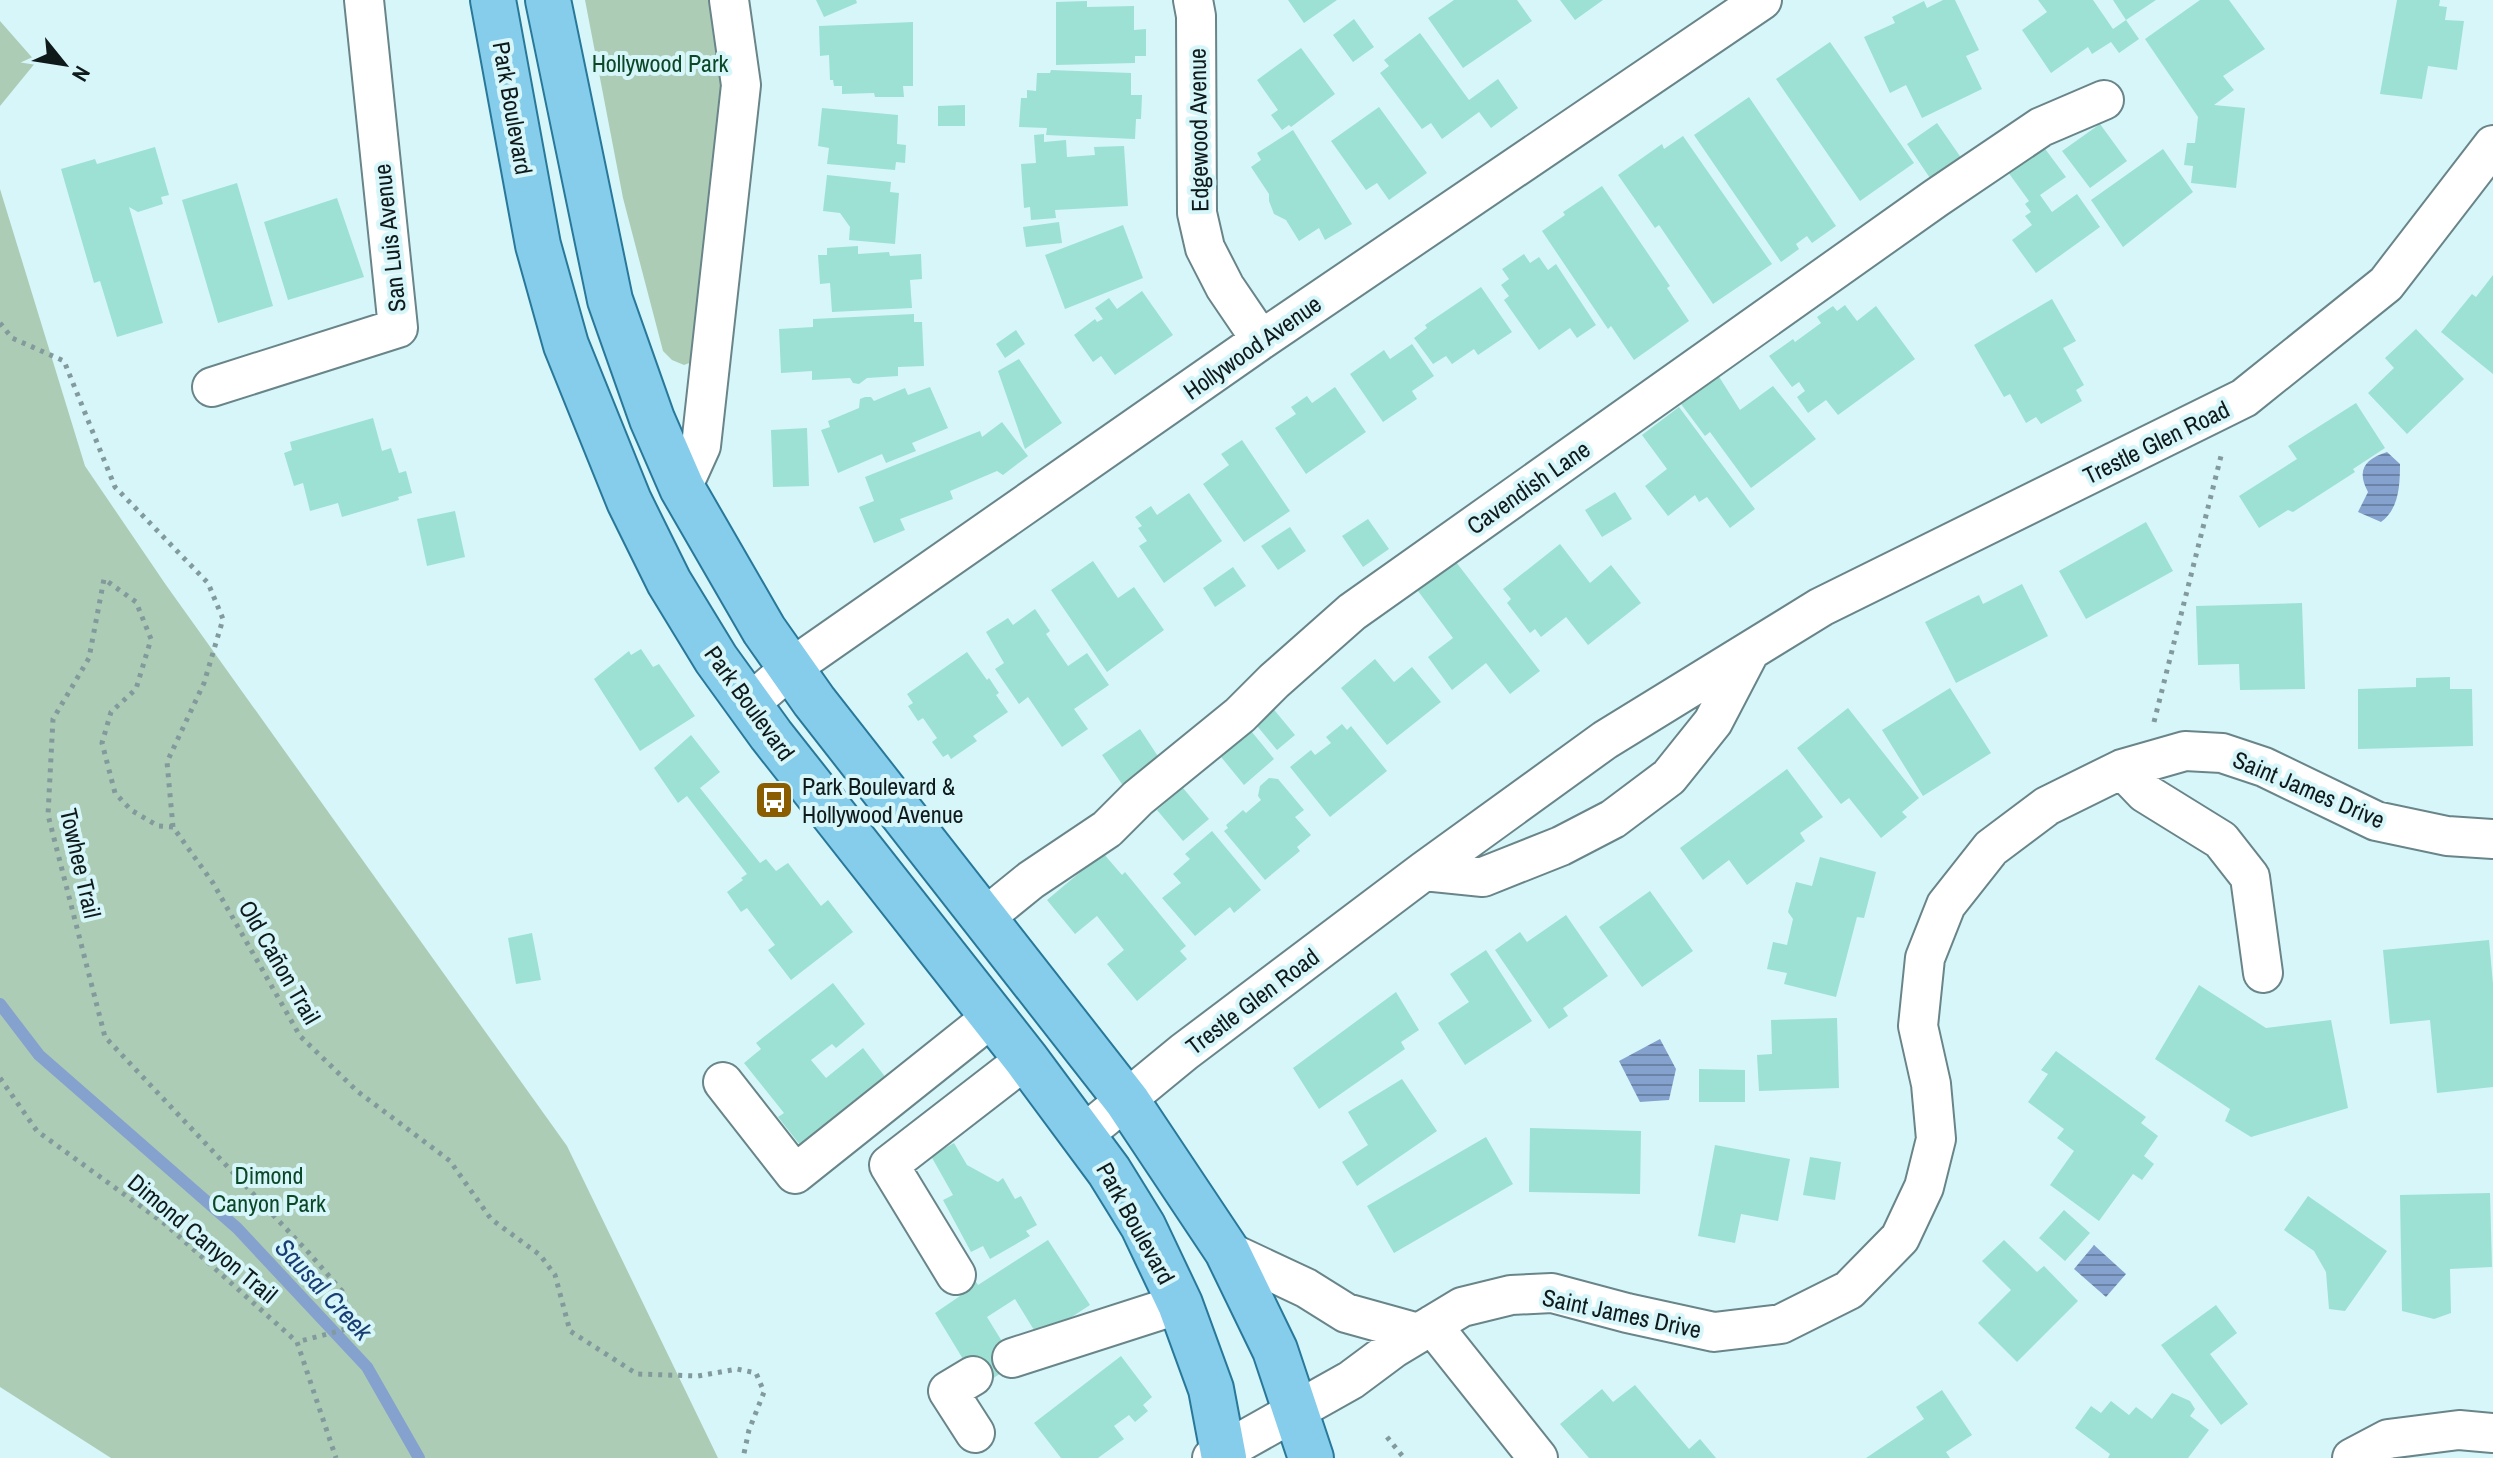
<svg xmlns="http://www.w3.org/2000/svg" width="2493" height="1458" viewBox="0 0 2493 1458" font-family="'Archivo Narrow',sans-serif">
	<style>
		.park { fill: #adccb6 }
		.water { fill: url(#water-rules) }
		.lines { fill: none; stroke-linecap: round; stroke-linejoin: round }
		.stream { stroke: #85a2ce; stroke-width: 12 }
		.building { fill: #9ce1d3 }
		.minor-casing { stroke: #698589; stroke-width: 42 }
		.major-casing { stroke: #28789a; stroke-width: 48 }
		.path { stroke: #839a9d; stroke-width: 5; stroke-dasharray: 4 6; stroke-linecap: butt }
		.minor { stroke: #fff; stroke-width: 38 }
		.major { stroke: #86cceb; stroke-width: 44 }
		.labels { text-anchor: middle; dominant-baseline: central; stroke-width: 8; stroke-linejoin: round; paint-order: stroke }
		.park-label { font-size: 24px; fill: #0b4828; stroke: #d7f6fa }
		.street-label { font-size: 24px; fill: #0f1a1b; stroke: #d7f6fa }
		.poi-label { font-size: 24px; fill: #0f1a1b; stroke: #d7f6fa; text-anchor: start }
		.water-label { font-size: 26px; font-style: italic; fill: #183d73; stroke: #d7f6fa }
	</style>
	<defs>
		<pattern id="water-rules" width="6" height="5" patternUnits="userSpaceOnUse" patternTransform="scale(2)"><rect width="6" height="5" fill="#85a2ce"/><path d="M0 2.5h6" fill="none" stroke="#6b83a6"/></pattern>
	</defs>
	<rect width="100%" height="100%" fill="#d7f6fa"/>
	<path class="park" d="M585,0H712L722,73L720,124L695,361L684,365L672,360L663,351L623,198Z
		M0,21L36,62L0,106Z
		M0,189L85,466L166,585L567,1146L718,1458H111L0,1387Z"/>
	<path class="water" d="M2387,452L2400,464C2400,485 2399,509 2381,522L2358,512L2368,492C2356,470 2365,459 2387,452Z
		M1660,1039L1676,1069L1669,1100L1640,1102L1619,1061Z
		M2094,1245L2126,1274L2106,1297L2074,1269Z"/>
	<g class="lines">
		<path class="stream" d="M0,1004L39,1055L237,1228L367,1367L419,1458"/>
	</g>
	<path class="building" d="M816,0H856L857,3L824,17Z
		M1288,0H1337L1304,23Z
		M1454,0H1517L1532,21L1463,68L1428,18Z
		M1560,0H1603L1575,20Z
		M1943,0H1955L1979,50L1966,56L1982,89L1922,118L1906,85L1890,93L1864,37L1895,23L1892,17L1924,1L1927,8Z
		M2038,0H2093L2113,29L2126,20L2139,39L2119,53L2111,42L2092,54L2088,47L2051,73L2022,30L2047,12Z
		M2113,0H2156L2126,20Z
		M2200,0H2229L2265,49L2223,76L2234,90L2214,105L2245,108L2236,188L2191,183L2193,166L2184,165L2187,143H2195L2198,117L2145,39Z
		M2397,0H2440L2439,6L2447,7L2445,20L2464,21L2457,70L2428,66L2422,99L2380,94Z
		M1087,1V7L1134,6V30L1146,29V56H1135V63L1056,65V2Z
		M1354,19L1374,47L1353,62L1333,35Z
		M913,22V86H903L904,97H875L874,93L842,94V86H834L833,80H830L829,55L820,56L819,26Z
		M1420,33L1469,100L1498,79L1518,108L1491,128L1479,112L1442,139L1431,123L1422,129L1380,73L1389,66L1384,60Z
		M1830,42L1914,163L1860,201L1776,79Z
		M1301,48L1335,94L1291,127L1289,125L1282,130L1271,115L1278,110L1257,80Z
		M1051,70L1131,73V95H1142L1141,119H1136L1135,139L1046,135L1047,128L1019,127L1021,98H1027V90L1036,91L1037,73H1050Z
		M1749,97L1836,226L1812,243L1807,236L1796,244L1799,249L1781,262L1694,135Z
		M965,105V126H938V106Z
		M1379,107L1427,173L1389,200L1377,183L1366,190L1331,141Z
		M822,108L898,115L897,144L906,145L905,163L896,162L895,170L827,164L829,148L818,146Z
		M1937,123L1964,162L1934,184L1907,144Z
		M2100,124L2127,161L2090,188L2062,151Z
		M1293,130L1352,224L1325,240L1319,228L1299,241L1286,220L1274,214L1269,201V194L1251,167L1261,160L1257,153Z
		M1044,134V142L1066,140L1067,157L1095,155L1094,147L1124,146L1128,206L1055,210L1056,218L1031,220L1030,207L1024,208L1021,164L1036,163L1034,135Z
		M1683,136L1772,264L1713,304L1659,225L1655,228L1618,175L1662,144L1664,149Z
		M2040,142L2066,177L2040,195L2052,212L2077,194L2100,227L2036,273L2012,240L2032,225L2025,216L2031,212L2025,204L2029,201L2005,168Z
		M155,147L169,195L161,197L163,204L138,212L129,207L163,323L117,337L100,281L94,283L61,169L95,159L97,164Z
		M2163,149L2193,192L2123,247L2091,200Z
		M827,175L891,182L890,192L899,193L895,244L849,240L850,227L840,213L823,211Z
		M237,183L273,306L218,323L182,200Z
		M1602,186L1670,286L1667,288L1689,321L1634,360L1611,326L1608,329L1542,231L1565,215L1563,212Z
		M337,198L364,277L288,300L264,222Z
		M1059,222L1062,243L1026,247L1023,227Z
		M1123,225L1143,278L1065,309L1045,255Z
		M858,246V254L889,252L890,256L921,254L922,279L910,280L912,308L832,312L830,283L820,284L818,255H827V248Z
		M1524,254L1530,263L1539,257L1548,270L1556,264L1596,325L1577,338L1570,328L1539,350L1504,300L1509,296L1501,285L1509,279L1502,269Z
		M2493,275V374L2441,332L2472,294L2476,297Z
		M1481,287L1512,332L1478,355L1474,349L1452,364L1446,356L1433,364L1414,338L1427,328L1425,325Z
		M1142,291L1173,335L1115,375L1101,356L1093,362L1074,335L1095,319L1097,322L1103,319L1095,308L1109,298L1117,309Z
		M2052,299L2076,341L2063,348L2084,385L2076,390L2082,401L2041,424L2036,417L2026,423L2010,394L2004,397L1974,345Z
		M1845,305L1857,321L1876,306L1915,359L1838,415L1826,400L1808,413L1797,397L1805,391L1799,382L1792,387L1769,356L1793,339L1795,342L1821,323L1817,317L1833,306L1837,311Z
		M914,314V322H922L924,366L898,367V376L867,378L859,384L853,383L850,378L812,380V371L781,373L779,329L813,327V319Z
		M2416,329L2464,379L2407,434L2368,393L2394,368L2385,358Z
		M1016,330L1025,344L1005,358L996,344Z
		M1412,344L1434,376L1412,391L1417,399L1383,422L1350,374L1384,350L1390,359Z
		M1019,359L1062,423L1025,449L998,371Z
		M1716,372L1740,410L1773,386L1816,439L1751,488L1710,432L1705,436L1678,400Z
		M930,387L948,428L912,443L916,451L886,463L882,454L838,473L821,430L830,427L828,421L859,408L860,399L865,397H871L874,401L905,388L908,395Z
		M1335,387L1366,432L1306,474L1275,428L1296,414L1291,407L1307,396L1312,403Z
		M2356,403L2385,448L2353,469L2355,472L2293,512L2288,510L2259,528L2239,496L2297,459L2288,446Z
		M1679,407L1755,509L1730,528L1707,497L1699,502L1695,495L1668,516L1645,486L1667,469L1642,435Z
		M373,418L382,451L391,448L399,473L406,471L412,493L398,497L399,500L342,517L338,503L310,511L303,483L294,486L284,453L292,450L290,442Z
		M1002,422L1028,456L1003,475L997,471L950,491L953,499L900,519L905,530L874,543L859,507L874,501L865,477L980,431L982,437Z
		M807,428L809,486L773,487L771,430Z
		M1242,440L1290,511L1244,542L1203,484L1229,465L1221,454Z
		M1615,492L1632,519L1602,537L1585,510Z
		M1189,493L1222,541L1164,583L1139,546L1147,541L1138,528L1142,526L1135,517L1151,506L1157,515Z
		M455,511L465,557L427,566L417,519Z
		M1368,519L1389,549L1363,567L1342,536Z
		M2146,522L2173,571L2086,619L2059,571Z
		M1290,527L1306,551L1278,570L1261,546Z
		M1560,544L1590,583L1611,565L1641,603L1588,645L1566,617L1541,637L1535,629L1530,633L1507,603L1511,599L1503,589Z
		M1093,561L1118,598L1134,587L1164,630L1107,672L1051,590Z
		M1456,562L1540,671L1510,694L1486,663L1452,690L1428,657L1453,638L1418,591Z
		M1233,567L1246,586L1215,607L1203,588Z
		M2022,584L2048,636L1956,683L1925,622L1979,595L1983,604Z
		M2302,603L2305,689L2240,690L2239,664L2198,665L2196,606Z
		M1035,609L1050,631L1046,634L1068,666L1087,653L1109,685L1074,709L1088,729L1062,747L1028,697L1019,704L995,669L1004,663L986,632L1008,618L1013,625Z
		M641,649L653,667L659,664L695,716L640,751L594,679L629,651L631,655Z
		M967,652L987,680L989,678L999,693L996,695L1008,712L973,736L977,741L951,759L948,754L943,757L932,742L937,738L923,718L918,721L908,706L913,703L907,694Z
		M1375,659L1394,682L1412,667L1441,702L1387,745L1341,688Z
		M2450,677V689H2472L2473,746L2358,749V689L2416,687V678Z
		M1950,688L1991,753L1923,796L1882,730Z
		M1271,706L1295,735L1277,750L1253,721Z
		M1848,708L1919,798L1902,812L1907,817L1881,838L1849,798L1841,804L1797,748Z
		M1342,724L1347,730L1351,726L1387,771L1330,817L1290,767L1311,750L1315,755L1331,743L1326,737Z
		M1247,726L1274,759L1244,785L1217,752Z
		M1140,729L1163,764L1126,790L1102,755Z
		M691,735L720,772L700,788L760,863L766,859L776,871L788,863L821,906L828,900L853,932L791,980L768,950L775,945L747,908L741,912L727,892L743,880L741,878L747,874L687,796L678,803L654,768Z
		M1787,769L1823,817L1800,833L1805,841L1747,885L1729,860L1703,880L1680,848Z
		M1269,778L1278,779L1304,810L1295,817L1311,835L1297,847L1300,851L1265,880L1224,831L1228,828L1226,825L1243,810L1246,813L1261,800L1258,796L1260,786Z
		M1183,788L1209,819L1183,841L1157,810Z
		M1212,831L1261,890L1234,913L1230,907L1195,936L1162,898L1181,883L1173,874L1190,859L1185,854Z
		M1103,853L1122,875L1125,872L1186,946L1180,951L1187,959L1137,1001L1107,964L1124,950L1097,916L1075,934L1047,900Z
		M1820,857L1876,872L1864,918L1857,917L1836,997L1784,984L1787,973L1767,969L1773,942L1787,945L1793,919L1788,912L1796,882L1812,886Z
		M1650,891L1693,951L1642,987L1599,927Z
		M1566,915L1608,976L1563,1008L1568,1016L1549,1029L1495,950L1520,932L1527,942Z
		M532,933L541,980L516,984L508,938Z
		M2489,940L2493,984V1087L2437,1093L2430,1020L2390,1024L2383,950Z
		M1486,950L1532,1021L1465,1065L1438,1023L1469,1002L1450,974Z
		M833,983L865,1024L836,1048L832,1044L811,1060L826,1078L863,1048L893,1087L808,1155L778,1117L784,1113L744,1063L761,1049L756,1043Z
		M2199,985L2266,1028L2331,1020L2348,1108L2251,1137L2225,1121L2230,1109L2155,1059Z
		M1396,992L1419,1030L1401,1042L1405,1049L1319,1109L1293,1068Z
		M1837,1018L1839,1088L1759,1091L1757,1055L1772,1054L1771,1020Z
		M2056,1051L2146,1117L2141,1123L2158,1136L2144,1156L2154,1164L2142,1180L2133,1174L2099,1221L2050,1185L2074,1151L2057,1138L2064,1129L2028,1102L2048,1074L2041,1070Z
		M1699,1069L1745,1070V1102H1699Z
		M1402,1079L1437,1131L1357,1186L1342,1162L1368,1145L1348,1112Z
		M1530,1128L1641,1131L1640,1194L1529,1192Z
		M1486,1137L1513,1184L1394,1253L1367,1206Z
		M954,1143L967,1165L998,1182L1003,1178L1015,1199L1021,1196L1037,1225L1026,1231L1030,1236L990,1259L983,1246L971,1252L943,1200L953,1195L931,1156Z
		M1715,1145L1790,1159L1778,1221L1741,1214L1735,1243L1698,1236Z
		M1810,1157L1841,1162L1835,1200L1803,1195Z
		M2490,1193L2492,1267L2450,1269L2451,1313L2434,1319L2402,1311L2400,1195Z
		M2308,1196L2387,1251L2345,1311L2329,1309L2326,1272L2314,1251L2284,1230Z
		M2064,1210L2090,1233L2065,1261L2039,1238Z
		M1048,1240L1090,1305L1064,1322L1042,1343L1015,1299L987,1317L1019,1369L1005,1378L1001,1373L980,1387L935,1313L960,1296L956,1288L973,1277L978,1285Z
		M2004,1240L2037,1272L2044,1266L2078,1301L2017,1362L1978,1323L2011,1290L1982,1261Z
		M2216,1305L2237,1333L2210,1354L2248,1404L2221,1425L2161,1345Z
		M1121,1356L1152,1397L1143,1405L1148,1411L1135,1422L1129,1415L1114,1426L1124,1439L1098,1458H1061L1034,1423Z
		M1635,1385L1689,1449L1700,1439L1716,1458H1589L1560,1424L1602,1389L1613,1402Z
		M1942,1390L1972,1435L1946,1452L1950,1458H1866L1924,1419L1916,1407Z
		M2172,1393L2190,1401L2195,1409L2190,1416L2209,1430L2188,1458H2108L2110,1454L2075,1428L2091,1406L2101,1413L2111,1401L2129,1415L2136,1407L2152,1419Z"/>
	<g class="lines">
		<g class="minor-casing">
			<path id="minor" d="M1193,0L1196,16L1197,213L1205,248L1225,287L1261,340
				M212,387L398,328L364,0
				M682,488L701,446L741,85L729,0
				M749,704L791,668L1261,340L1762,0
				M2122,769L2145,793L2221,840L2250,877L2263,973
				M1424,871L1483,877L1561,846L1613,819L1669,777L1713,722L1749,653
				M984,918L1031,880L1107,829L1138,798L1240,715L1274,681L1352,612L1936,198L2041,127L2104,100
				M723,1082L795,1174L992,1017
				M1083,1135L1184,1052L1424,871L1605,740L1821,607L2244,398L2386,284L2493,145
				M1227,1251L1306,1288L1346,1313L1418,1333
				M956,1275L889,1165L1026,1059
				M1432,1325L1538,1458
				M1012,1358L1180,1304
				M973,1376L948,1391L975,1433
				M1212,1458L1351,1380L1394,1348L1462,1307L1511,1295L1552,1293L1627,1313L1714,1332L1781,1324L1849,1290L1900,1238L1924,1187L1936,1139L1931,1084L1918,1026L1925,958L1946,905L1991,848L2047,806L2122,769L2185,751L2222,753L2264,767L2376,821L2447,836L2493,839
				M2352,1458L2388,1439L2459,1430L2493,1433"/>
		</g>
		<g class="major-casing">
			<path id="major" d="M493,0L538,245L566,345L629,501L669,582L716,659L771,735L1026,1059L1109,1171L1143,1226L1180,1304L1211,1389L1224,1458
				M548,0L610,300L652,419L682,488L764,630L814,701L1127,1101L1227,1251L1275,1350L1311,1458"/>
		</g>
		<path class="path" d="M0,323L12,338L64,361L115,487L208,583L223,619L204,683L167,762L173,827L213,883L300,1036L357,1091L450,1161L491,1219L540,1255L555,1275L570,1331L637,1374L698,1376L737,1369L756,1373L764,1392L749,1430L743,1458
			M2154,722L2222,452
			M173,827L158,826L131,810L115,793L102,743L111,712L136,689L151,639L136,602L104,579L89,658L53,719L48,815L105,1037L309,1253L342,1291L354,1327L297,1342
			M0,1078L37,1131L165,1224L297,1342L336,1458
			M1387,1437L1404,1458"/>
		<use href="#minor" class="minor"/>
		<use href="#major" class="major"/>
	</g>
	<defs>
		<g id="bus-square" transform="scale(2)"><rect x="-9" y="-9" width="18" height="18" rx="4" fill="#8a5e00" stroke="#d7f6fa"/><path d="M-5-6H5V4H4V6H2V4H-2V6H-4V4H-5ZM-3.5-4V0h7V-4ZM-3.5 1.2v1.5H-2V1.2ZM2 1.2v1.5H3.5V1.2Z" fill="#fff"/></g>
	</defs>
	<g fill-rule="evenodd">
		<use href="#bus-square" x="774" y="800"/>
	</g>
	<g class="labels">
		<g class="park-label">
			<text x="660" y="63">Hollywood Park</text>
			<text x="269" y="1175">Dimond<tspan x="269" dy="28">Canyon Park</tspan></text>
		</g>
		<g class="street-label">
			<text transform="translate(513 108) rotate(80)">Park Boulevard</text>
			<text transform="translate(1198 130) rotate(-91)">Edgewood Avenue</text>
			<text transform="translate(389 238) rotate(-96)">San Luis Avenue</text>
			<text transform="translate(1252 347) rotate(-35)">Hollywood Avenue</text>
			<text transform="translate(2156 442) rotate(-26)">Trestle Glen Road</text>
			<text transform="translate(1528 487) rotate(-35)">Cavendish Lane</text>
			<text transform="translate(750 703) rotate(54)">Park Boulevard</text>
			<text transform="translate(2309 789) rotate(23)">Saint James Drive</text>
			<text transform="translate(81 863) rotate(77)">Towhee Trail</text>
			<text transform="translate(280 962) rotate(60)">Old Cañon Trail</text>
			<text transform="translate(1252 1001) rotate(-37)">Trestle Glen Road</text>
			<text transform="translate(1136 1223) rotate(61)">Park Boulevard</text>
			<text transform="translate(203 1238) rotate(40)">Dimond Canyon Trail</text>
			<text transform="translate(1622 1313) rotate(12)">Saint James Drive</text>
		</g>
		<g class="poi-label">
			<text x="802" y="786">Park Boulevard &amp;<tspan x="802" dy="28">Hollywood Avenue</tspan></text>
		</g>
		<g class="water-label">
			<text transform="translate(324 1289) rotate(47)">Sausal Creek</text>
		</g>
	</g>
	<g transform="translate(64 64) rotate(120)" stroke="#d7f6fa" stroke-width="6" paint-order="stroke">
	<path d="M0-6L14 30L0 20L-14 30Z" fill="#0f1a1b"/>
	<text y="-12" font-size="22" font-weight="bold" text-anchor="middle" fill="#0f1a1b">N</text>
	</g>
</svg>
